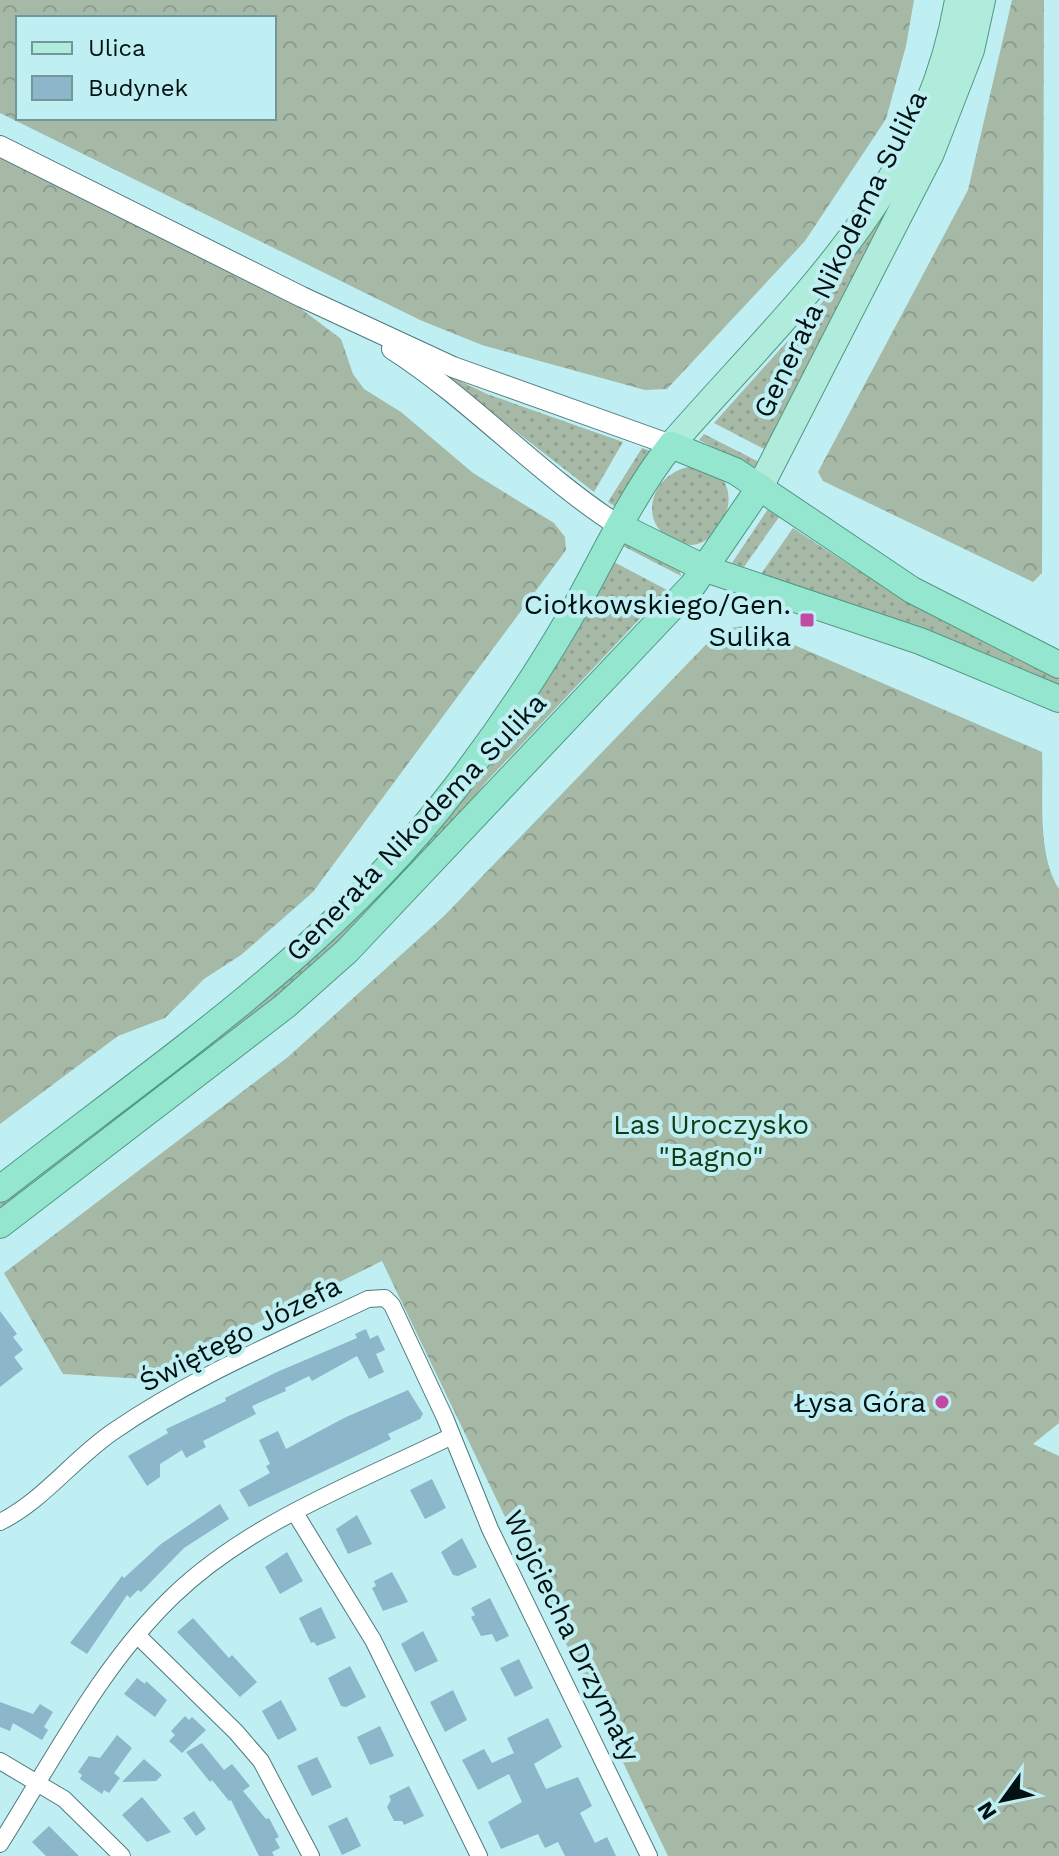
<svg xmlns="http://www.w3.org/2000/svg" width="1059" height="1856" viewBox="0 0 1059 1856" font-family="'Work Sans',sans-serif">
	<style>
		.grass { fill: url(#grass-dots) }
		.forest { fill: url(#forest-crowns); fill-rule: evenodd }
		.building { fill: #8cb6ca }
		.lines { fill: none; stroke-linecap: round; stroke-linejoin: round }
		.minor-casing { stroke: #4d7a7c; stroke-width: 18 }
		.tertiary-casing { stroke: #4d7a7c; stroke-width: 22 }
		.primary-casing { stroke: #509885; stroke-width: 28 }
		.trunk-casing { stroke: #509885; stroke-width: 28 }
		.minor { stroke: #fff; stroke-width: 16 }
		.tertiary { stroke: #fff; stroke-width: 20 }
		.primary { stroke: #afecdb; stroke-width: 26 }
		.trunk { stroke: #94e6cf; stroke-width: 26 }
		.poi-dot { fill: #c04ba3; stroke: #bfeff2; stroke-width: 3 }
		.labels { text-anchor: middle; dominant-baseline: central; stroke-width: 8; stroke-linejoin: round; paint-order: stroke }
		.street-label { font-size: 28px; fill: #021112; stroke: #bfeff2 }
		.poi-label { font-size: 28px; fill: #021112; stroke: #bfeff2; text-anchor: end }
		.park-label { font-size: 28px; fill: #0f3d15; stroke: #bfeff2 }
	</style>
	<defs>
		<pattern id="grass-dots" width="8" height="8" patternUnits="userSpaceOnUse" patternTransform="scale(2)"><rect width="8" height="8" fill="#a6b8a6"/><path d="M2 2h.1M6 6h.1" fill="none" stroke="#8d9d8e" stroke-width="1.8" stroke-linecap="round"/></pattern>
		<pattern id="forest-crowns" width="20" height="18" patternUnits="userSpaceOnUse" patternTransform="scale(2)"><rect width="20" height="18" fill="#a6b8a6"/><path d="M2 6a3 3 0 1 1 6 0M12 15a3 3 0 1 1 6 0" fill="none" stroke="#8d9d8e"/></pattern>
	</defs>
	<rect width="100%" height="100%" fill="#bfeff2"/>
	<path class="grass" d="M904,176L770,452L714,423L835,288Z
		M437,370L487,394L623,442L594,492Z
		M704,434L763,464L759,471L699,440Z
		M642,448L653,452L618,508L608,502Z
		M693,466L723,480C739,502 718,544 691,545C633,537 645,473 693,466Z
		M768,509L779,517L744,567L732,563Z
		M793,528C879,586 965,635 1059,679V686L893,618L761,574Z
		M623,542L680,571L681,576L621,545Z
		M612,561L667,590L486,782L447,833L313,969L0,1214V1202L238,1019L460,798L511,735L551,672Z"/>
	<path class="forest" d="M0,0H914L906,46L886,119L805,241L667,389L645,390L482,345L420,320L0,113ZM18,18H274V118H18Z
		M1012,0H1044L1042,573L1033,582L823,481L818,472L968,190Z
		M0,157L300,308L341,339L353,374L364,389L401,412L473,473L554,523L565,537L566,550L313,892L241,955L204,979L165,1018L118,1036L0,1124Z
		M748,625L1042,752C1044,794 1036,853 1059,889V1423L1033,1444L1059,1456V1856H668L382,1261L144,1379L63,1374L4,1273L288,1057L444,916L720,630Z"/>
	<path class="building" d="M0,1311L17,1334L13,1337L23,1350L14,1357L23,1369L0,1387Z
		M366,1329L370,1339L378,1335L385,1350L376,1354L384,1372L369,1379L357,1356L312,1381L309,1376L285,1388L286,1391L252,1406L256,1414L203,1441L206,1447L186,1458L182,1450L160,1464V1477L147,1486L128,1456L168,1433L166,1429L226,1401L225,1398L277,1372L357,1338L355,1334Z
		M408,1390L423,1414L420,1419L388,1434L391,1439L375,1447L249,1507L239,1490L270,1473L266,1466L270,1464L259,1440L278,1431L286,1449L344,1418Z
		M432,1479L446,1508L425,1519L410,1490Z
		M220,1504L229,1519L184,1548L141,1592L138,1590L130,1598L127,1595L87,1654L70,1643L122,1576L124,1578L161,1544Z
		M357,1515L372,1544L348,1554L336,1529Z
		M462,1538L477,1567L458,1576L453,1575L441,1552Z
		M287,1552L303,1581L280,1594L265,1567Z
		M392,1572L408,1602L383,1611L372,1588L376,1586L374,1581Z
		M490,1598L509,1636L496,1642L492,1634L481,1636L471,1617L475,1615L471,1608Z
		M321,1607L336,1638L317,1646L314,1642L311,1643L299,1618Z
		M193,1618L229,1658L232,1655L257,1682L240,1697L177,1632Z
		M423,1631L438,1661L415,1672L401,1644Z
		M519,1659L533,1688L515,1697L500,1668Z
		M350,1666L366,1697L346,1707L341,1706L328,1678Z
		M137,1678L145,1684L146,1681L167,1700L155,1717L124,1694Z
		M453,1690L467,1720L445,1732L430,1702Z
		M281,1700L297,1730L278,1740L262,1711Z
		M0,1702L33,1714L40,1704L53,1712L44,1727L48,1730L42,1740L13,1723L10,1731L0,1727Z
		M185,1716L189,1720L192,1717L206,1730L182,1753L169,1741L175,1735L171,1731Z
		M548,1718L562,1747L534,1764L546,1789L578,1777L592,1806L580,1813L595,1843L607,1837L616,1856H565L558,1842L545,1848L538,1834L501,1849L488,1822L522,1802L509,1774L478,1790L462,1760L484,1749L492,1763L514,1753L507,1738Z
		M380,1726L394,1756L370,1765L357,1737Z
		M117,1735L132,1748L114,1773L120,1778L109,1793L104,1790L102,1794L80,1779L82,1775L78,1772L89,1756L100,1758Z
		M202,1743L224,1770L232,1764L250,1786L243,1791L266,1819L269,1818L279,1837L275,1839L280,1848L272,1852L274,1856H259L231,1800L229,1801L212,1780L210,1782L186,1752Z
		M317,1757L332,1787L312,1796L297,1766Z
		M144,1759L162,1775L156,1781L122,1782Z
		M409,1786L424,1816L404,1825L402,1821H394L387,1807L391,1800L389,1796Z
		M142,1797L171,1832L147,1842L122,1815Z
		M194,1811L206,1829L196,1836L183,1818Z
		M347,1817L361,1846L342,1855L328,1826Z
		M49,1826L79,1856H46L32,1842Z"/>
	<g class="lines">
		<g class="minor-casing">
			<path id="minor" d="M295,1513L373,1640L479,1856
				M0,1522C43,1501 74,1458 114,1431C192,1377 282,1340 368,1299L385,1298L392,1305L445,1418L490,1529L649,1856
				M137,1635L236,1732L261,1761L311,1856
				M0,1761L64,1799L122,1856
				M0,1844C53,1760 101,1665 173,1596C250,1522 356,1483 450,1437"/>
		</g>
		<g class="tertiary-casing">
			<path id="tertiary" d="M0,146L302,297L453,367L671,445
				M392,349C473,401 538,474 619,526"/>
		</g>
		<g class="primary-casing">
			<path id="primary" d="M671,445C791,307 926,191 958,0
				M760,487L931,153L971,50L982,0"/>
		</g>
		<g class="trunk-casing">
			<path id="trunk" d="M619,526L706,569L920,641L1059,699
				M0,1189C160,1064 332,950 456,787C498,732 536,676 570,617C603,559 630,497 671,445L735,471L912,590L1059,665
				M0,1225L285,1006L347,951L693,585L760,487"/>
		</g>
		<use href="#minor" class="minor"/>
		<use href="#tertiary" class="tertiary"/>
		<use href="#primary" class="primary"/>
		<use href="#trunk" class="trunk"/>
	</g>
	<g class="poi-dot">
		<rect x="799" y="612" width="16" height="16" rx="4"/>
		<circle cx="942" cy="1402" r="8"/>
	</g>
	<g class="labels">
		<g class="street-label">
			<text transform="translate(840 254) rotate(-64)">Generała Nikodema Sulika</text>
			<text transform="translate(416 827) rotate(-46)">Generała Nikodema Sulika</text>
			<text transform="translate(240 1334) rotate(-27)">Świętego Józefa</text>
			<text transform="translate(572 1636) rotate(64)">Wojciecha Drzymały</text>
		</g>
		<g class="poi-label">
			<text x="791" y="604">Ciołkowskiego/Gen.<tspan x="791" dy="32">Sulika</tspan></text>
			<text x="926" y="1402">Łysa Góra</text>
		</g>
		<g class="park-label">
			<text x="711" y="1124">Las Uroczysko<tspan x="711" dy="32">"Bagno"</tspan></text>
		</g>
	</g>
	<rect x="16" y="16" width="260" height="104" fill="#bfeff2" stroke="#739698" stroke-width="2"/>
	<rect x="32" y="42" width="40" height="12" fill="#afecdb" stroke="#739698" stroke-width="2"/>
	<text x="88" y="56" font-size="24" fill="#021112">Ulica</text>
	<rect x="32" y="76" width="40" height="24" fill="#8cb6ca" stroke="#739698" stroke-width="2"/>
	<text x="88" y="96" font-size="24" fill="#021112">Budynek</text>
	<g transform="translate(1003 1800) rotate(237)" stroke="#bfeff2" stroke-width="6" paint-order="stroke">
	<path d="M0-6L14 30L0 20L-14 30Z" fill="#021112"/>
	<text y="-12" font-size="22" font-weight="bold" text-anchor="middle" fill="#021112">N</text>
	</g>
</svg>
